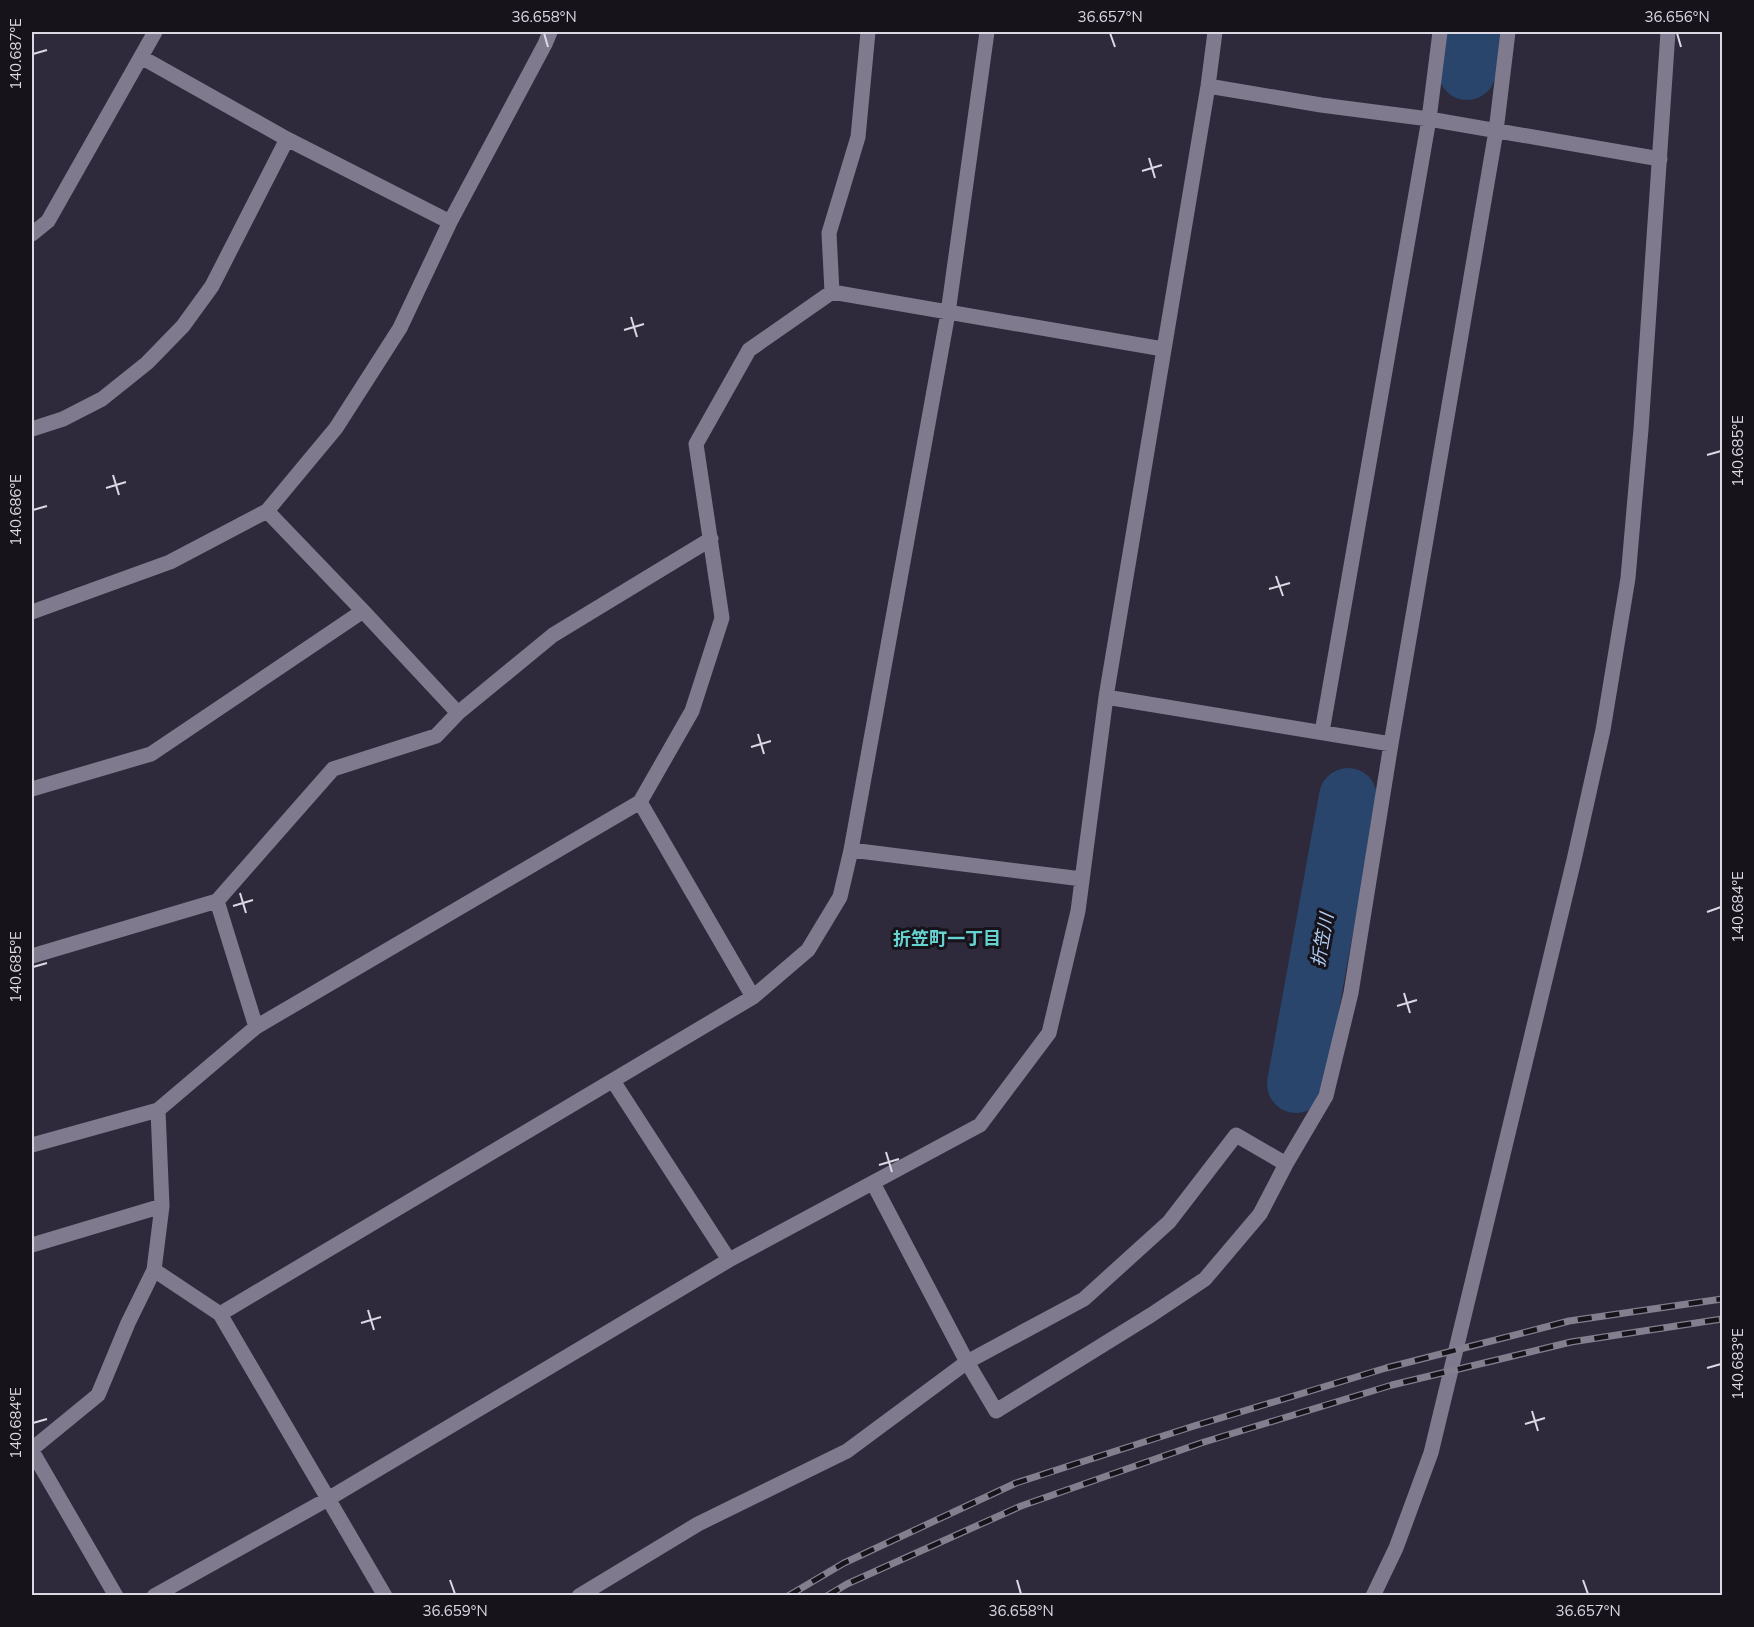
<svg xmlns="http://www.w3.org/2000/svg" width="1754" height="1627" viewBox="0 0 1754 1627" font-family="Mulish,'Noto Sans JP',sans-serif">
	<style>
		.lines { fill: none; stroke-linecap: round; stroke-linejoin: round }
		.river { stroke: #29456c; stroke-width: 58 }
		.minor { stroke: #807a8f; stroke-width: 15 }
		.tertiary { stroke: #807a8f; stroke-width: 15 }
		.rail-casing { stroke: #837f8e; stroke-width: 7 }
		.rail { stroke: #16131b; stroke-width: 4.5; stroke-dasharray: 14; stroke-linecap: butt }
		.ticks { fill: none; stroke: #dcd9e5; stroke-width: 2 }
		.labels { text-anchor: middle; dominant-baseline: central; stroke-width: 6; stroke-linejoin: round; paint-order: stroke }
		.neighbourhood-label { font-size: 18px; font-weight: bold; fill: #66d3d1; stroke: #16131b }
		.water-label { font-size: 18px; font-style: italic; fill: #b1cdf4; stroke: #16131b }
		.neatline { fill: none; stroke: #dcd9e5; stroke-width: 2 }
		.ticks-label { font-size: 15px; text-anchor: middle; fill: #dcd9e5 }
	</style>
	<rect width="100%" height="100%" fill="#2e293b"/>
	<g class="lines">
		<path class="river" d="M1467,71L1474,32
			M1296,1084L1348,797"/>
		<path class="minor" d="M141,57L287,139L450,222
			M1208,86L1321,105L1429,119L1660,159
			M32,234L48,221L155,32
			M832,292L1163,349
			M32,429L63,419L102,399L147,363L183,326L212,286L287,139
			M267,511L363,611L458,713
			M32,612L170,562L267,511L336,428L400,328L450,222L545,44L550,32
			M1106,697L1391,744
			M1322,732L1429,119L1440,32
			M32,789L151,754L363,611
			M640,802L753,997
			M851,850L1082,879
			M217,901L256,1027
			M32,956L217,901L333,769L436,736L458,713L553,635L711,539
			M613,1081L729,1260
			M32,1145L158,1110
			M873,1183L967,1362L996,1411L1151,1315L1205,1279L1260,1214L1286,1164L1326,1096L1351,993L1391,744L1496,131L1508,32
			M32,1245L162,1206
			M154,1270L220,1314
			M32,1449L98,1395L128,1323L154,1270L162,1206L158,1110L256,1027L640,802L692,711L722,618L696,444L749,350L832,292L829,233L858,137L868,32
			M32,1451L116,1596
			M154,1596L328,1499L729,1260L980,1125L1049,1033L1078,911L1106,697L1208,86L1215,32
			M385,1596L220,1314L753,997L808,950L840,897L851,850L948,313L987,32
			M579,1596L698,1524L847,1451L967,1362L1084,1299L1169,1222L1236,1135L1286,1164"/>
		<path class="tertiary" d="M1373,1596L1396,1548L1431,1453L1574,860L1603,730L1628,578L1641,429L1668,32"/>
		<g class="rail-casing">
			<path id="rail" d="M788,1596L844,1563L1016,1483L1194,1426L1386,1368L1569,1321L1722,1299
				M827,1596L847,1584L1021,1506L1201,1443L1392,1385L1571,1342L1722,1319"/>
		</g>
		<use href="#rail" class="rail"/>
	</g>
	<path class="ticks" d="M544,33L548,47M1110,33L1115,47M1677,33L1681,47M33,54L47,50M1149,158L1155,178M1142,171L1162,165M631,317L637,337M624,330L644,324M1707,455L1721,451M113,475L119,495M106,488L126,482M33,510L47,506M1276,576L1283,596M1269,589L1290,583M758,734L764,754M751,747L771,741M240,893L246,913M233,906L253,900M1707,912L1721,907M33,967L47,963M1404,993L1410,1013M1397,1006L1417,1000M886,1152L892,1172M879,1165L899,1159M368,1310L374,1330M361,1323L381,1317M1707,1368L1721,1364M1532,1411L1538,1431M33,1423L47,1419M1525,1424L1545,1418M450,1580L455,1594M1017,1580L1021,1594M1583,1580L1588,1594"/>
	<g class="labels">
		<g class="neighbourhood-label">
			<text x="947" y="938">折笠町一丁目</text>
		</g>
		<g class="water-label">
			<text transform="translate(1322 940) rotate(-80)">折笠川</text>
		</g>
	</g>
	<rect width="1754" height="1627" fill="none" stroke="#16131b" stroke-width="66"/>
	<rect x="33" y="33" width="1688" height="1561" class="neatline"/>
	<g class="ticks-label">
		<text x="544" y="22">36.658°N</text>
		<text x="1110" y="22">36.657°N</text>
		<text x="1677" y="22">36.656°N</text>
		<text transform="translate(16 54) rotate(-90)" y="5">140.687°E</text>
		<text transform="translate(1738 451) rotate(-90)" y="5">140.685°E</text>
		<text transform="translate(16 510) rotate(-90)" y="5">140.686°E</text>
		<text transform="translate(1738 907) rotate(-90)" y="5">140.684°E</text>
		<text transform="translate(16 967) rotate(-90)" y="5">140.685°E</text>
		<text transform="translate(1738 1364) rotate(-90)" y="5">140.683°E</text>
		<text transform="translate(16 1423) rotate(-90)" y="5">140.684°E</text>
		<text x="455" y="1616">36.659°N</text>
		<text x="1021" y="1616">36.658°N</text>
		<text x="1588" y="1616">36.657°N</text>
	</g>
</svg>
